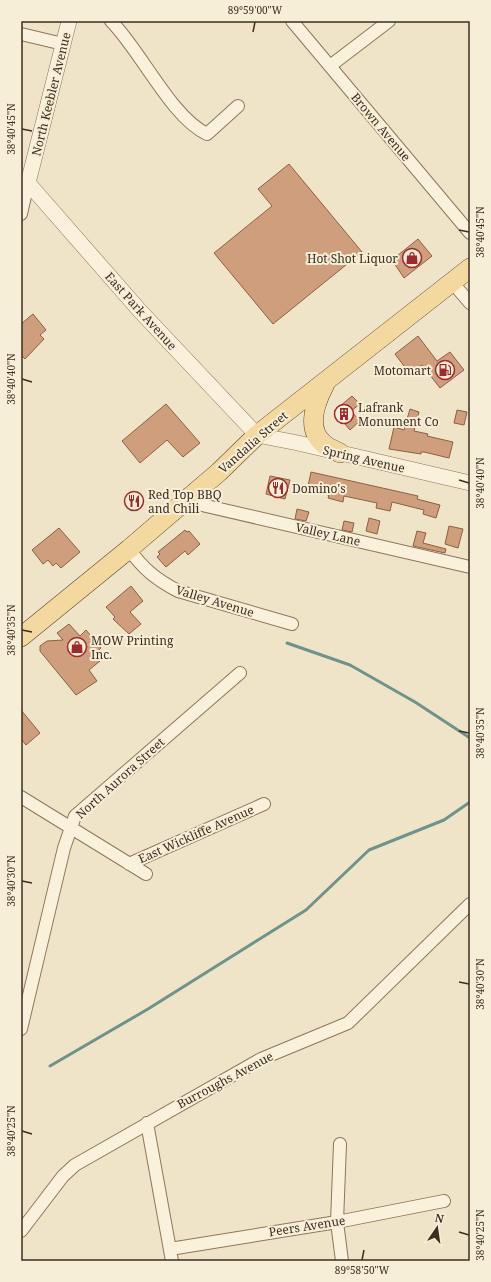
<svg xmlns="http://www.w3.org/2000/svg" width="491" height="1282" viewBox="0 0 491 1282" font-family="'Noto Serif',serif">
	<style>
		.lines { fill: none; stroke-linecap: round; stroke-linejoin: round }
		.stream { stroke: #6f938a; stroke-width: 3 }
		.building { fill: #cf9f7d; stroke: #8d5f41 }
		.minor-casing { stroke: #8d765c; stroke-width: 14 }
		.tertiary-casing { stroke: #8d765c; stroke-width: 16 }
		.primary-casing { stroke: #5b4430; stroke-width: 20 }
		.minor { stroke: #faf1dc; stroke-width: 12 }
		.tertiary { stroke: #faf1dc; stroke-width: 15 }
		.primary { stroke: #f3d9a0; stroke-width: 19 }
		.ticks { fill: none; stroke: #3d2e20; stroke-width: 1.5 }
		.labels { text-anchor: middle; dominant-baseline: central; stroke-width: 4; stroke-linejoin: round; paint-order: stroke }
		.street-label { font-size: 12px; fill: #3d2e20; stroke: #f7eed8 }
		.poi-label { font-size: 12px; fill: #3d2e20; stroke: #f7eed8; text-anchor: start }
		.neatline { fill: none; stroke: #3d2e20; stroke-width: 1.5 }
		.ticks-label { font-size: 10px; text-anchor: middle; fill: #3d2e20 }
	</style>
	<rect width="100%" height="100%" fill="#f0e4c8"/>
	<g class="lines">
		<path class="stream" d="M287,643L350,665L415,702L470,738
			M50,1066L148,1009L306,910L369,850L444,820L470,802"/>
	</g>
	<path class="building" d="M289,164L362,252L273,324L214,253L272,206L258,189Z
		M418,239L432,256L404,278L392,260Z
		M33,314L46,330L40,335L44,339L25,359L21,355V324Z
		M418,336L437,361L450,352L464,370L440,388L422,365L410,374L395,354Z
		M352,396L360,404L351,411L360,421L350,430L334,411Z
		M166,404L200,443L183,457L167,440L140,463L122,441Z
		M410,409L419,412L414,431L428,434L427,436L453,442L449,458L424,452H421V454L389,449L394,427L404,430Z
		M457,410L467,412L464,425L454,423Z
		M311,472L418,496L417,499L440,505L436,518L423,514L424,510L392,502L390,511L376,508L377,503L344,496L343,502L328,498L329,495L307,491Z
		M270,476L290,480L285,499L266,494Z
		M297,509L309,512L306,521L295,519Z
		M369,518L380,521L377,534L366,531Z
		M344,521L354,523L352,532L342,530Z
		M449,526L463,529L458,548L445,544Z
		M59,528L80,552L61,568L56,563L53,566L48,560L43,564L32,550Z
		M185,530L187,532L189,531L200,544L188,555L185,551L166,567L157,557L160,554L158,552Z
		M417,531L426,533L423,543L446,549L445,553L413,546Z
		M131,586L143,601L130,612L141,624L129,634L113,619L115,617L106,607Z
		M69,624L80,636L86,630L101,648L95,654L100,661L89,670L97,681L76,695L40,651V646L47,641L63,640L57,633Z
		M21,710L40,733L26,745L21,739Z"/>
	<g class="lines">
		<g class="minor-casing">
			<path id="minor" d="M111,21C141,51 171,117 207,134L238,106
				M292,21L470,233
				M21,34L63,44
				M330,66L389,21
				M21,214L28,183
				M452,282L470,303
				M185,501L470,567
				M129,549C143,569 157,580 178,591L292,624
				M21,797L146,874
				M129,864L264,804
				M21,1029L64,848L75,816L240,673
				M147,1123L172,1261
				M340,1144L337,1222L342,1261
				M21,1231L63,1176L75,1165L261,1059L348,1023L470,904
				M170,1249L337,1222L444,1201"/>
		</g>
		<g class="tertiary-casing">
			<path id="tertiary" d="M69,21L28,183L140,311L257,435L298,443L470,483"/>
		</g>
		<g class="primary-casing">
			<path id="primary" d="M325,384C316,401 305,429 324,444C328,448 335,450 340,453
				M21,637L129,549L219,472L257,435L470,268"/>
		</g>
		<use href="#minor" class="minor"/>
		<use href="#tertiary" class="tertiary"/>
		<use href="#primary" class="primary"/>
	</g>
	<path class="ticks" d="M253,32L255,22M22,129L32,131M459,230L469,232M22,379L32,382M459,480L469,483M22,630L32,632M459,731L469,733M22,881L32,883M459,982L469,984M22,1131L32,1134M459,1232L469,1235M362,1260L364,1250"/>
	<defs>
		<g id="shop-ring" transform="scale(1)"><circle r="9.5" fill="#f7eed8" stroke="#9e2a2b" stroke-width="1.5"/><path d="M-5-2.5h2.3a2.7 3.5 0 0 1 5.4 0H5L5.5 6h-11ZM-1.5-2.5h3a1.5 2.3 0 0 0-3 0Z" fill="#9e2a2b"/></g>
		<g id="fuel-ring" transform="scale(1)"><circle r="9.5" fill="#f7eed8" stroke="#9e2a2b" stroke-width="1.5"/><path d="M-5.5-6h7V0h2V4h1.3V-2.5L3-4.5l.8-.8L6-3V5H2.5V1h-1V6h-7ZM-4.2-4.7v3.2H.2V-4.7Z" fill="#9e2a2b"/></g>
		<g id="building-ring" transform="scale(1)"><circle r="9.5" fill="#f7eed8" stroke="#9e2a2b" stroke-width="1.5"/><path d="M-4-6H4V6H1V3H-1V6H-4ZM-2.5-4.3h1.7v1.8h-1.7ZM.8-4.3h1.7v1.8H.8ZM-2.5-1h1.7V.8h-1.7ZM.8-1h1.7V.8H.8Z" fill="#9e2a2b"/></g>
		<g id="restaurant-ring" transform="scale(1)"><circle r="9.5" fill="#f7eed8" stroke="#9e2a2b" stroke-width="1.5"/><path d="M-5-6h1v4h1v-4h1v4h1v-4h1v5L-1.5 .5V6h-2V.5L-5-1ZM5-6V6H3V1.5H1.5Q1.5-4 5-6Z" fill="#9e2a2b"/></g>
	</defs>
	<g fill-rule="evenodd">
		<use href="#shop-ring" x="412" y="258"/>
		<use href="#fuel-ring" x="445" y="370"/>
		<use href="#building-ring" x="344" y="414"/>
		<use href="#restaurant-ring" x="278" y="488"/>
		<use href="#restaurant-ring" x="134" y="501"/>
		<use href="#shop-ring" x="77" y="647"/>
	</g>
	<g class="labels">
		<g class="street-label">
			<text transform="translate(51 94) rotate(-76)">North Keebler Avenue</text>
			<text transform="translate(381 127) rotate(50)">Brown Avenue</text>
			<text transform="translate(141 311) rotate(48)">East Park Avenue</text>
			<text transform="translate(253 442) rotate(-41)">Vandalia Street</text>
			<text transform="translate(364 459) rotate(13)">Spring Avenue</text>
			<text transform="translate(328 534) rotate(13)">Valley Lane</text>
			<text transform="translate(215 601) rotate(17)">Valley Avenue</text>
			<text transform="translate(120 778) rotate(-42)">North Aurora Street</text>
			<text transform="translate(196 834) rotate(-24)">East Wickliffe Avenue</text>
			<text transform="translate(225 1080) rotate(-28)">Burroughs Avenue</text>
			<text transform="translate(307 1226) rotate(-9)">Peers Avenue</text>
		</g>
		<g class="poi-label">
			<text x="398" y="258" text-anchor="end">Hot Shot Liquor</text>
			<text x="431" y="370" text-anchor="end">Motomart</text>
			<text x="358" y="407">Lafrank<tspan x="358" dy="14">Monument Co</tspan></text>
			<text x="292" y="488">Domino's</text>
			<text x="148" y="494">Red Top BBQ<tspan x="148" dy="14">and Chili</tspan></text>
			<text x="91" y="640">MOW Printing<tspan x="91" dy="14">Inc.</tspan></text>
		</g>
	</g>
	<rect width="491" height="1282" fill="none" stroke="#f7eed8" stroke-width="44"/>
	<g transform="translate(437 1228) rotate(13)" stroke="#f7eed8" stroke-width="3" paint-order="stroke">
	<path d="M0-3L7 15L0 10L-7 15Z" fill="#3d2e20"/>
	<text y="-6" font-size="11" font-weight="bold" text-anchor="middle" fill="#3d2e20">N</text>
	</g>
	<rect x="22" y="22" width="447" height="1238" class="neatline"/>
	<g class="ticks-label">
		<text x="255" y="14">89°59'00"W</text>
		<text transform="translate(11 129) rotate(-90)" y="4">38°40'45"N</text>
		<text transform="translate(480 232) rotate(-90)" y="4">38°40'45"N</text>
		<text transform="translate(11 379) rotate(-90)" y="4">38°40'40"N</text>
		<text transform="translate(480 483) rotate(-90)" y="4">38°40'40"N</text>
		<text transform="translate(11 630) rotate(-90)" y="4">38°40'35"N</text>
		<text transform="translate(480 733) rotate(-90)" y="4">38°40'35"N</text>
		<text transform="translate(11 881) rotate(-90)" y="4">38°40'30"N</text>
		<text transform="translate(480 984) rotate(-90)" y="4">38°40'30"N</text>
		<text transform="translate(11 1131) rotate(-90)" y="4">38°40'25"N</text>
		<text transform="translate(480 1235) rotate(-90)" y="4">38°40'25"N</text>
		<text x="362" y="1274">89°58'50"W</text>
	</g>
</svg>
